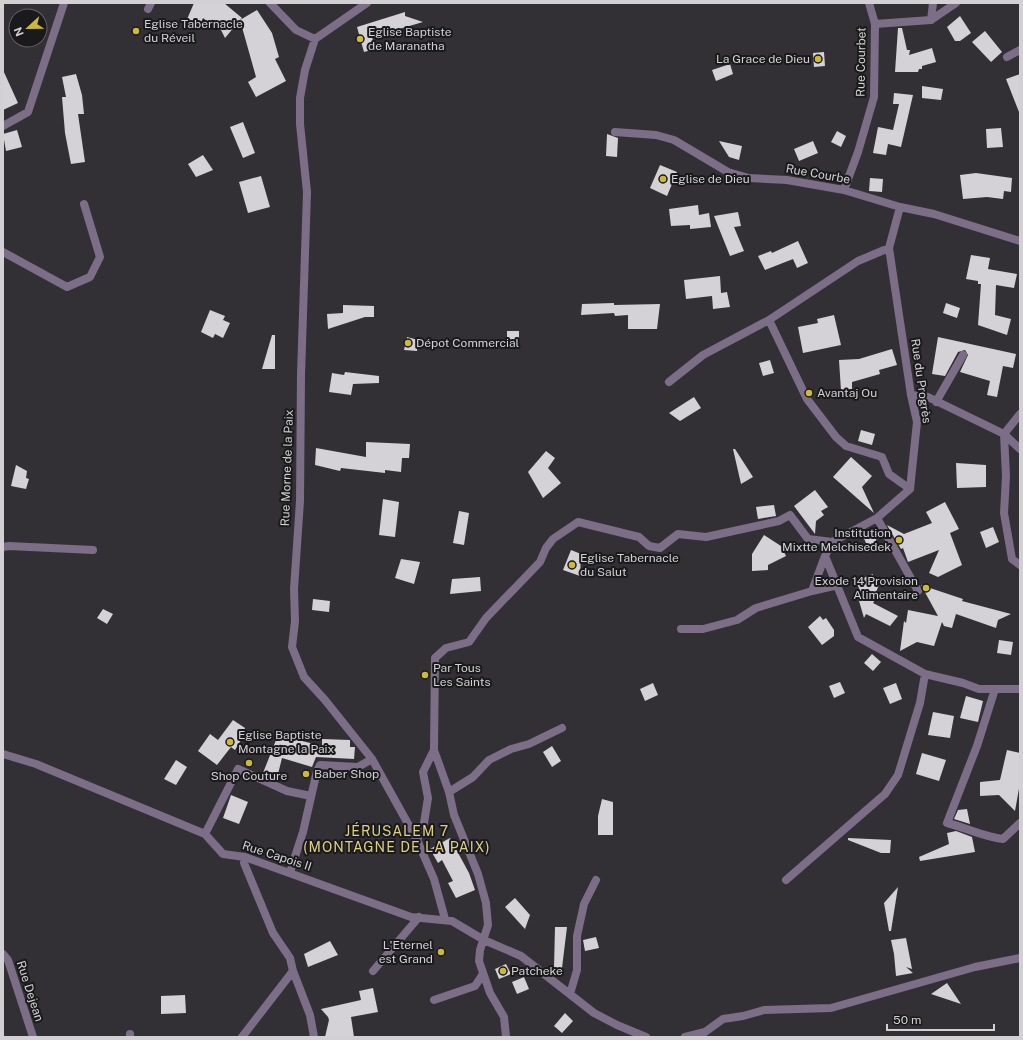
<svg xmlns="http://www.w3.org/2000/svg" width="1023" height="1040" viewBox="0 0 1023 1040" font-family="'Public Sans',sans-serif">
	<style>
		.building { fill: #d4d1d7 }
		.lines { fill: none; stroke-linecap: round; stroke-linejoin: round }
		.lane { stroke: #7c6e87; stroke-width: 8 }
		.street { stroke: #7c6e87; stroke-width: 8 }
		.poi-dot { fill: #cdb938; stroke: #1a191b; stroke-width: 1.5 }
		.labels { text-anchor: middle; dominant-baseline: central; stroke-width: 4; stroke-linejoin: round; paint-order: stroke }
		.poi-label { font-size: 12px; fill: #d2d0d3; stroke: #1a191b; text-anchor: start }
		.street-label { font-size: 12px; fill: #d2d0d3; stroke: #1a191b }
		.quarter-label { font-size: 14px; letter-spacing: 1px; fill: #ddd082; stroke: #1a191b }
	</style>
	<rect width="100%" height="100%" fill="#333035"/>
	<path class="building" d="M194,3H224L242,18L240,20L257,10L272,33L279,57L275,59L286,81L256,97L248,82L256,77L240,20L225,38L217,22L211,24L203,18L198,29L185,24Z
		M405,12V16L423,22L372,37L375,49L364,52L357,27Z
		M960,16L971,33L960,41H955L947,27Z
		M898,28H902L907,50H910L909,55L932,48L936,62L922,66V69H919L918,72H895Z
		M985,31L1002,52L991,62L972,42Z
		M824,52L825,66L814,67L813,53Z
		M730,64L733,74L716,81L712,70Z
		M3,70L18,103L3,110Z
		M76,74L82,95L84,114H78L85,162L71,164L65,133L62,97H66L62,77Z
		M1020,74V111L1019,112L1006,79Z
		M922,86L943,89L941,100L922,98Z
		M894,93L913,95L901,147L888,144L886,155L873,153L878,127L893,130L899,104H893Z
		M243,122L255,153L243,158L230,127Z
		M1001,128L1003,147L987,148L986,129Z
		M17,130L22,147L6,151L3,134Z
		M837,131L846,136L841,147L831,142Z
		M607,134L618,138L617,157L606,156Z
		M719,141L742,146L739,160L729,157Z
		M813,141L818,153L799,161L794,149Z
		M203,155L213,170L196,177L188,164Z
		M660,165L677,172L667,196L650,188Z
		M976,173L1012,178L1011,192L1004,191L1003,199L987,197L963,199L960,175Z
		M261,176L270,207L248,213L239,182Z
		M870,178L883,179L882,192L869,191Z
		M698,205L699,215L709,213L711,227L690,229V225L671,226L669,209Z
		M738,212L741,226L734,227L744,251L730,256L714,216Z
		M798,241L808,263L797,268L793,259L765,270L758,256L771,251L772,253Z
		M971,255L990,258L988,269L1017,274L1014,288L996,285L995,315L1011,319L1007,335L978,325L981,284H978V281L966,279Z
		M720,276L721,293L727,292L730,307L713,309L712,296L686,299L684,280Z
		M614,303V305L660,304L657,329H628V315L615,316L614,313L581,315L582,304Z
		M946,303L960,308L957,318L943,313Z
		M343,305L374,306V317H365L328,329L327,314L343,313Z
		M210,310L225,316L223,320L230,323L223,338L215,334L213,338L201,332Z
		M834,315L841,345L803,353L798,327L818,323L817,319Z
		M507,331H519V345H507Z
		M272,335H275V369H262Z
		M407,337L418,340L417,351L404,350Z
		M938,337L1016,354L1013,368L1003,366L997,397L987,395L990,381L960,372L968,355L965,350L958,352L945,376L932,374Z
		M892,349L897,365L879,370L880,374L852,382V389L841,391L839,360L859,359Z
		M770,360L774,373L763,376L759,363Z
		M345,372L379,376V383L353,384L351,395L329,392L332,373L344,375Z
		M694,397L701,408L680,421L669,413Z
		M861,430L875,434L872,445L858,441Z
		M366,442L410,444L409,458H402L401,472L385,470V473L341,468L340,471L315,465L316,448L366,457Z
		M733,449H735L753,477L741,484Z
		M546,451L555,458L548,468L561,483L543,498L528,472Z
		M851,457L872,476L862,487L874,513L833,477Z
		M956,463L986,465V487L957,488Z
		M16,465L27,471L26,478L29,479L26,489L11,486Z
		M815,490L828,507L821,511L824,515L816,521L815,534L794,506Z
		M383,499L399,502L395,537L379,535Z
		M945,502L959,529L950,533L962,565L938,577L929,573L939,550L908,562L903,548L901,549L887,525L904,534L932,523L926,512Z
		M774,505L776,516L758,519L756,507Z
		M459,511L469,513L464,545L453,543Z
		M993,527L999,542L986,548L980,532Z
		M874,528L878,536L870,552L862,534Z
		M764,535L781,546L786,556L768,565V570L752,571V554Z
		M571,550L581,554L580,576L563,570Z
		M401,559L420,562L414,584L395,578Z
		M873,574L871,582L879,585L876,592L879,593L873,603L898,616L890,626L866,614L864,618L857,594L861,593L856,581Z
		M480,577L481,591L450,594L452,579Z
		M921,585L963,599L962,601L1011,614L998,620L996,628L956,614L952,628L944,626L942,622L934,646L917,642L900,651L904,621L906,623L908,610L938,616Z
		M313,599L330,601L329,612L312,610Z
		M103,609L113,614L107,624L97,618Z
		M820,616L823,620L826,618L834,630V636L822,645L808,627Z
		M999,640L1013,642L1011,655L997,653Z
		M872,654L881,662L873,671L864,663Z
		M840,682L845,693L834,698L829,686Z
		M653,683L658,695L645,701L640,689Z
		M896,683L902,699L890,704L883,688Z
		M966,696L983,701L978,722L960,718Z
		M933,712L954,716L950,738L928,735Z
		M233,720L245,728L242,738L235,750L231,747L217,765L198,751L210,734L218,740Z
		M278,735L322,746V739L350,740V747H355L354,759L316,757L312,767L282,758L277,778L263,773Z
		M552,746L561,761L552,767L543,752Z
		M1007,750L1020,753V783L1015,811L999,795L980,796V782L1000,780Z
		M922,753L946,760L939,781L916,774Z
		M176,760L187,767L176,785L164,779Z
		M231,795L248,802L239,824L223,818Z
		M602,799L613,802V835H598V816Z
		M967,809L970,824L954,819L958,810Z
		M956,831L972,837L975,852L920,861L919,857L949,844L947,833Z
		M450,838L469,873L475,890L456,898L448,883L453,881L442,860L438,863L430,849Z
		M848,838L891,840L890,853H881L848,840Z
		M898,887L891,931H889L884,903Z
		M515,898L530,915L525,929L505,907Z
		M555,927H567L562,968H554Z
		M596,937L599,948L585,951L583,940Z
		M906,938L912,969L906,967L913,973L896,976L894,954L891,940Z
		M330,941L338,955L308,967L304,954Z
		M506,964L511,974L499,979L495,969Z
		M524,977L529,989L517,994L512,982Z
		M947,983L961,1004L931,994Z
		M373,988L378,1012L351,1017L354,1037H325L329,1020L328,1017L321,1009L361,1000L359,991Z
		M185,995L186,1013L161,1014V996Z
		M565,1013L573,1021L562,1033L554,1026Z"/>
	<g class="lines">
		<path class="lane" d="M148,9L151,3"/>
		<path class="street" d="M270,3L296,30L315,39
			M367,3L315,39L305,70L300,98V124L307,192L301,375L300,501L294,589L295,621L292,647L304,677L325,700L372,759L417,840L434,879L445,919
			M931,20L933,3
			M875,24L931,20L956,3
			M1007,57L1020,50
			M3,126L28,112L64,3
			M615,132L656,135L674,140L728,172L749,178L787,180L844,190L900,207L934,214L1020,241
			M844,190L858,152L874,97L875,24L869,3
			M3,252L67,287L90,277L100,257L84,204
			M769,320L807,399L836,437L846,446L882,457L889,474L910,489
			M669,382L703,355L769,320L858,261L889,248
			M911,395L928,397L1004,434L1020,449
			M936,402L963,355
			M1020,414L1004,434L1006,476L1004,513L1012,559L1020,565
			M877,518L918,591
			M832,542L877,518L910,489L917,422L911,395L889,248L900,207
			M3,547L9,546L93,550
			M812,591L838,585
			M681,629H703L737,620L756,608L812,591L825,556
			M995,689L977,746L947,823C967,828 984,837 1003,839L1020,823
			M434,750L449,792L454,815L478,874L486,903L488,925L480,950L479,961L490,993L504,1017L506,1037
			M3,754L36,764L205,834L223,854L245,857L411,917L452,921L484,940L521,956L594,1013L617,1025L646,1037
			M449,792L473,777L489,760L511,749L529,744L562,728
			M205,834L238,769L287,791L311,796
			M417,840L424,823L428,798L423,772L434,750L435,658L446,648L469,642L486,618L540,562L546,548L553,539L578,522L639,537L649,546L660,548L678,534L706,537L779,521L790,515L808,539L832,542L825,556L858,637L925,674L963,683L979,689H1020
			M290,872L303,832L317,771L320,765L358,767L372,759
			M786,880L885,794L898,775L920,703L925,674
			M3,954L8,960L33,1037
			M293,971L310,1015L314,1037
			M373,971L419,917
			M570,994L577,970V936L584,904L596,880
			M434,1000L475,986L483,974
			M130,1037V1034
			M242,1037L293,971L290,958L273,933L244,863L245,857
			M685,1037L705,1032L723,1019L743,1016L764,1010L831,1008L975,967L1020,958"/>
	</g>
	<g class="poi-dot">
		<circle cx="136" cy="31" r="4"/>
		<circle cx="360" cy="39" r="4"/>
		<circle cx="818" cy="59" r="4"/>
		<circle cx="663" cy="179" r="4"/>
		<circle cx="408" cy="343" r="4"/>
		<circle cx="809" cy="393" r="4"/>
		<circle cx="899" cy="540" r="4"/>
		<circle cx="572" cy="565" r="4"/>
		<circle cx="926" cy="588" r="4"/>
		<circle cx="425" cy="675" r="4"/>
		<circle cx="230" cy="742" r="4"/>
		<circle cx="249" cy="763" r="4"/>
		<circle cx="306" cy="774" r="4"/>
		<circle cx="441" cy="952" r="4"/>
		<circle cx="503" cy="971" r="4"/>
	</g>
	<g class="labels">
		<g class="poi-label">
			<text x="144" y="24">Eglise Tabernacle<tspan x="144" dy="14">du Réveil</tspan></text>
			<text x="368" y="32">Eglise Baptiste<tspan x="368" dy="14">de Maranatha</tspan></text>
			<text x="810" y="59" text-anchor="end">La Grace de Dieu</text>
			<text x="671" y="179">Eglise de Dieu</text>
			<text x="416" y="343">Dépot Commercial</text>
			<text x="817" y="393">Avantaj Ou</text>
			<text x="891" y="533" text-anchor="end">Institution<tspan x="891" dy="14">Mixtte Melchisedek</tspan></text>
			<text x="580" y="558">Eglise Tabernacle<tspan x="580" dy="14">du Salut</tspan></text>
			<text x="918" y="581" text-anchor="end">Exode 14 Provision<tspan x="918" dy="14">Alimentaire</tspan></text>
			<text x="433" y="668">Par Tous<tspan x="433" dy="14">Les Saints</tspan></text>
			<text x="238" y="735">Eglise Baptiste<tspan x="238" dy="14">Montagne la Paix</tspan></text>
			<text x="314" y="774">Baber Shop</text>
			<text x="249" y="776" text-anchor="middle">Shop Couture</text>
			<text x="433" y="945" text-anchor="end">L'Eternel<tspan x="433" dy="14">est Grand</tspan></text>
			<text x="511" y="971">Patcheke</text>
		</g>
		<g class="street-label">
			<text transform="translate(861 62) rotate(-89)">Rue Courbet</text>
			<text transform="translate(818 174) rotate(10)">Rue Courbe</text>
			<text transform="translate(921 381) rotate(82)">Rue du Progrès</text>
			<text transform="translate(287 468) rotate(-88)">Rue Morne de la Paix</text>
			<text transform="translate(277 856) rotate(18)">Rue Capois II</text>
			<text transform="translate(30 991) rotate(72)">Rue Dejean</text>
		</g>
		<g class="quarter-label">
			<text x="397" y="831">JÉRUSALEM 7<tspan x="397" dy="16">(MONTAGNE DE LA PAIX)</tspan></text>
		</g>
	</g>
	<rect width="1023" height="1040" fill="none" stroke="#d2d0d3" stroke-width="8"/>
	<g transform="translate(28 28) rotate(248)"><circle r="19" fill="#1a191b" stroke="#646265"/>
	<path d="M0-3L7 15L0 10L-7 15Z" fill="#cdb938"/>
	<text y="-6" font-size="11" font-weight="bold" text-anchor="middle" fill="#d2d0d3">N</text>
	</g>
	<path d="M887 1024v6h107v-6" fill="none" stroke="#d2d0d3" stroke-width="2"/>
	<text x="893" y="1024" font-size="12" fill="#d2d0d3" stroke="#1a191b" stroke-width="3" paint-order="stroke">50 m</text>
</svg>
